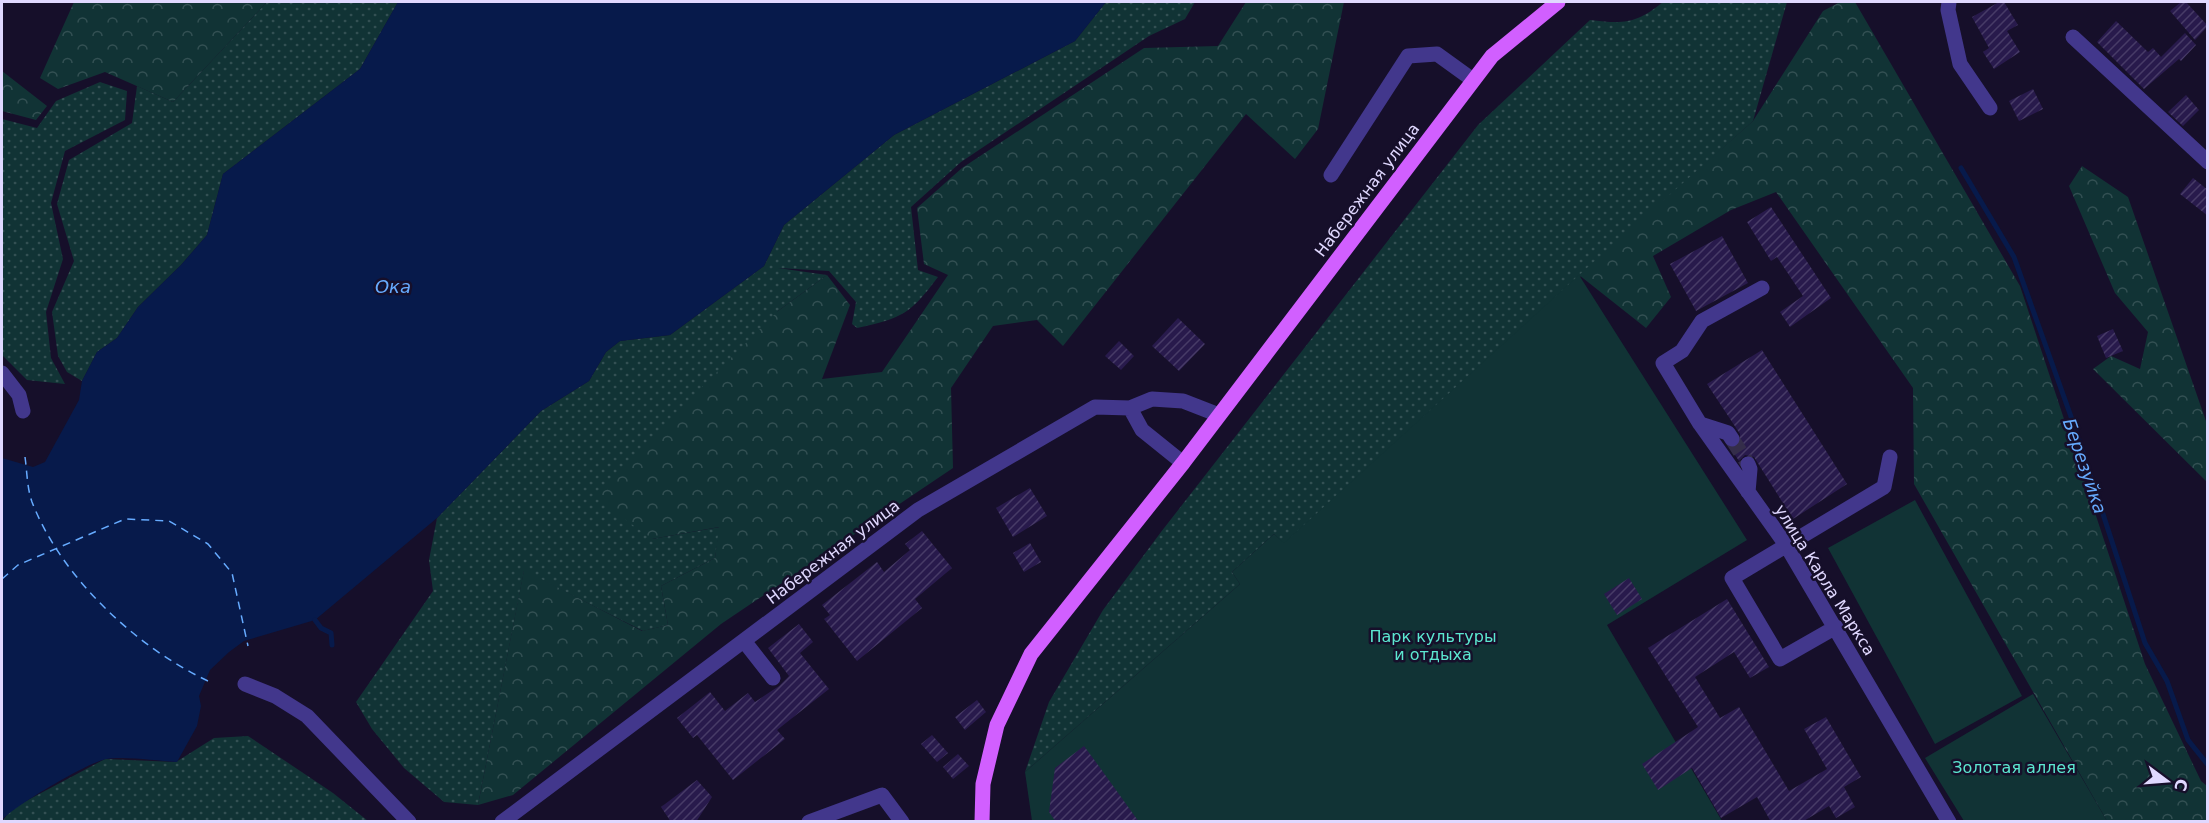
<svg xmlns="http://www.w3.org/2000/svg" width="2209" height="823" viewBox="0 0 2209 823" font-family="'DejaVu Sans',sans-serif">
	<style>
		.grass { fill: url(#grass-dots) }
		.forest { fill: url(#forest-crowns) }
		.green { fill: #113335 }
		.water { fill: #071a4b }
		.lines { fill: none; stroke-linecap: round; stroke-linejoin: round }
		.stream { stroke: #071a4b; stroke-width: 5 }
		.ferry { stroke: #66abff; stroke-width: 1.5; stroke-dasharray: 8 6; stroke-linecap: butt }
		.building { fill: url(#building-hatch) }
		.minor-tunnel { stroke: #342d4a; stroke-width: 15; stroke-dasharray: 15 8; stroke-linecap: butt }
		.minor { stroke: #42378c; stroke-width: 15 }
		.major { stroke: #d15fff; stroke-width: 15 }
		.labels { text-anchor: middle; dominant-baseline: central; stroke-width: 5; stroke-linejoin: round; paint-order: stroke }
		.street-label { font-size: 16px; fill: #e0d8ff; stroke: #160f2a }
		.park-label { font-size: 16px; fill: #5ce7d0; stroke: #160f2a }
		.water-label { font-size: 18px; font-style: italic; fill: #66abff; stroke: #160f2a }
	</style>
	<defs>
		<pattern id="grass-dots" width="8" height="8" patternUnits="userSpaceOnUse" patternTransform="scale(1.5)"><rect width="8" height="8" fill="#113335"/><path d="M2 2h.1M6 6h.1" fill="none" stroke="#335053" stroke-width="1.8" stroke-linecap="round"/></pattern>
		<pattern id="forest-crowns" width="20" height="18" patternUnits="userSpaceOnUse" patternTransform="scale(1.5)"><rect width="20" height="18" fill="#113335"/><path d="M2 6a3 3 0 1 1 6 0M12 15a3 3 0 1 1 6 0" fill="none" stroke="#335053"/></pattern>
		<pattern id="building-hatch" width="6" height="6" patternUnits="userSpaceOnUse" patternTransform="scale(1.5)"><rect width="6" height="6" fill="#281a4c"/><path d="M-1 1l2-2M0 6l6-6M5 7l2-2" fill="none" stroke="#473b67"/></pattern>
	</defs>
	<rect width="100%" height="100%" fill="#160f2a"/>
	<path class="grass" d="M267,2H398L360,69L223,174L207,235L181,265L138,307L117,338L97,352L82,381L67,372L58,356L52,312L74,261L57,204L69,160L132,123L137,86L173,102Z
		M1106,2H1195L1185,19L1149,36L961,162L911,207L918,270L938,277C910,314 903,318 857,328L852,324L856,302L829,271L778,268L827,275L778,311L652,539L720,527L715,558L661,586L668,625L643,631L524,571L478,805L444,802L404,768L372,729L356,702L433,591L429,560L437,518L541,411L589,381L606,352L620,341L670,335L764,266L784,225L894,135L1075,41Z
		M1663,2H1787L1753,121L1284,544L1274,534L1232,572L1240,584L1025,772L1049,702L1103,610L1161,532L1478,125L1590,20C1624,24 1636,24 1663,2Z
		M100,82L127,91L125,120L65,151L51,203L63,259L46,312L51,358L65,384L27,380L2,355V119L37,128L56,101Z
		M248,736L333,793L368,821L2,822L11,809L105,759L176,762L214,738Z"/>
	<path class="forest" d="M74,2H267L173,102L105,72L58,89L40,78Z
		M1246,2H1344L1318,129L1295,159L1246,114L1063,346L1037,320L993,326L951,388L953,468L721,624L513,795L478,805L524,570L642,631L668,625L661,586L715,558L719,527L652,539L593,496L778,311L827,275L850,305L822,379L882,372L948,275L924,264L917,208L962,168L1144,48L1218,46Z
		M1840,2H1855L2020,286L2145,664L2201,781L2207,786V821H2107L1914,484L1913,388L1776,192L1731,210L1653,256L1671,297L1646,328L1579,275L1753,121L1823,11Z
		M2,71L47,106L36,120L2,111Z
		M2082,166L2128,197L2207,424V482L2093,369L2111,356L2140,369L2148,332L2115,293L2069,186Z"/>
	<path class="green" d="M1579,275L1747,540L1607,625L1722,821H1032L1025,772L1240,584L1232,572L1274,534L1284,543Z
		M1915,500L2022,696L1935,744L1828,548Z
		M2033,694L2107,821H1964L1925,758Z"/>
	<path class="water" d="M398,2H1106L1075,41L894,135L784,225L764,266L670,335L620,341L606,352L589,381L541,411L437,518L315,620L244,641L229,652L210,670L199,696L201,706L197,726L177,762C156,761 126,756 106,759C89,762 14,806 2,820V458L33,467L45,462L79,400L82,381L97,352L117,338L138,307L181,265L207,235L223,174L360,69Z"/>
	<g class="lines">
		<path class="stream" d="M1961,168L2014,257L2074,425L2145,643L2167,681L2188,740L2208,765
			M315,620L321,628L331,633L332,645"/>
		<path class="ferry" d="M25,457C27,471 27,488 32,502C61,577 136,647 208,681
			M2,579L18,565L125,519L169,521L208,544L232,573L248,646"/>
	</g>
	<path class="building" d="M1999,2H2004L2018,25L2007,31L2020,52L1994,69L1983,52L1989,48L1972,17Z
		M2181,2H2186L2208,26L2195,40L2170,11Z
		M2116,21L2148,52L2153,48L2161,57L2185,33L2196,45L2181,61L2179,59L2144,89L2097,42Z
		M2033,89L2043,109L2019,121L2009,101Z
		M2186,95L2199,110L2183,126L2168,112Z
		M2193,178L2208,190V216L2180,194Z
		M1771,207L1831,298L1790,327L1780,312L1803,296L1777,257L1771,261L1747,222Z
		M1722,236L1748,283L1696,311L1670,264Z
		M1178,318L1205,344L1179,371L1152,346Z
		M2113,329L2123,351L2106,358L2097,336Z
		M1119,341L1134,356L1121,370L1105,356Z
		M1762,350L1847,484L1793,519L1754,457L1745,455L1739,461L1731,449L1740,444V434L1707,384Z
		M1030,488L1047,516L1013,537L996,508Z
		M922,531L952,568L915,599L922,608L857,661L824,619L830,615L822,605L877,562L884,572L910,550L905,544Z
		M1030,543L1041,562L1024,572L1013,553Z
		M1629,578L1642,599L1617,615L1604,594Z
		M1727,599L1769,667L1750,678L1734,652L1695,677L1720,718L1739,707L1789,791L1827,769L1804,729L1826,717L1861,777L1844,787L1855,807L1836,818L1829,806L1802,822H1771L1757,797L1721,818L1692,768L1658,790L1642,764L1698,727L1648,648Z
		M799,624L813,642L800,653L829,689L777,730L785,739L733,780L697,735L693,738L677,718L710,692L725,711L748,693L755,702L779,686L789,676L768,648Z
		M977,700L986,712L965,730L955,717Z
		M932,735L948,753L937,762L921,744Z
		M1084,746L1098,765L1139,822H1056L1049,812L1055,768Z
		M958,754L969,766L953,779L943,767Z
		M697,780L712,797L696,822H671L661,807Z"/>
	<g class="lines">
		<path class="minor-tunnel" d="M1732,439L1748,464"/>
		<path class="minor" d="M1949,2L1948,10L1960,64L1990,108
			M2073,37L2208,162
			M1331,175L1408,56L1437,54L1473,80
			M1762,288L1702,321L1682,351L1663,363L1700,424L1786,545L1949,822
			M2,373L19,395L23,411
			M1130,408L1142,430L1183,463
			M1700,424L1728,433L1732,439
			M1748,492L1750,469L1748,464
			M1836,627L1780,659L1732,578L1884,487L1890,457
			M744,641L773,678
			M245,684L275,696L307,716L409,822
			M502,822L918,510L1095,407L1130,408L1152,399L1183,401L1219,415
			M809,822L882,795L902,822"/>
		<path class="major" d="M982,822L983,784L997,725L1031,654L1183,463L1492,56L1558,2"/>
	</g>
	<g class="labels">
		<g class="street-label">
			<text transform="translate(1367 190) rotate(-53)">Набережная улица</text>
			<text transform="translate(833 552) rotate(-37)">Набережная улица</text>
			<text transform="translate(1825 580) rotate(58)">улица Карла Маркса</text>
		</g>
		<g class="park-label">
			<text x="1433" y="636">Парк культуры<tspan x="1433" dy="18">и отдыха</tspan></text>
			<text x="2014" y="767">Золотая аллея</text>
		</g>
		<g class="water-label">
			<text x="393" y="286">Ока</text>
			<text transform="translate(2085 466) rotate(71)">Березуйка</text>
		</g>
	</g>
	<rect width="2209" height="823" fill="none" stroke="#e0d8ff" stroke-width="6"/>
	<g transform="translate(2167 781) rotate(106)" stroke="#160f2a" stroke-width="4.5" paint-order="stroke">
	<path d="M0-4.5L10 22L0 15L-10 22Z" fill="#e0d8ff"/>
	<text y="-9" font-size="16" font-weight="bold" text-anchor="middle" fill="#e0d8ff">С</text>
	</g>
</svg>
